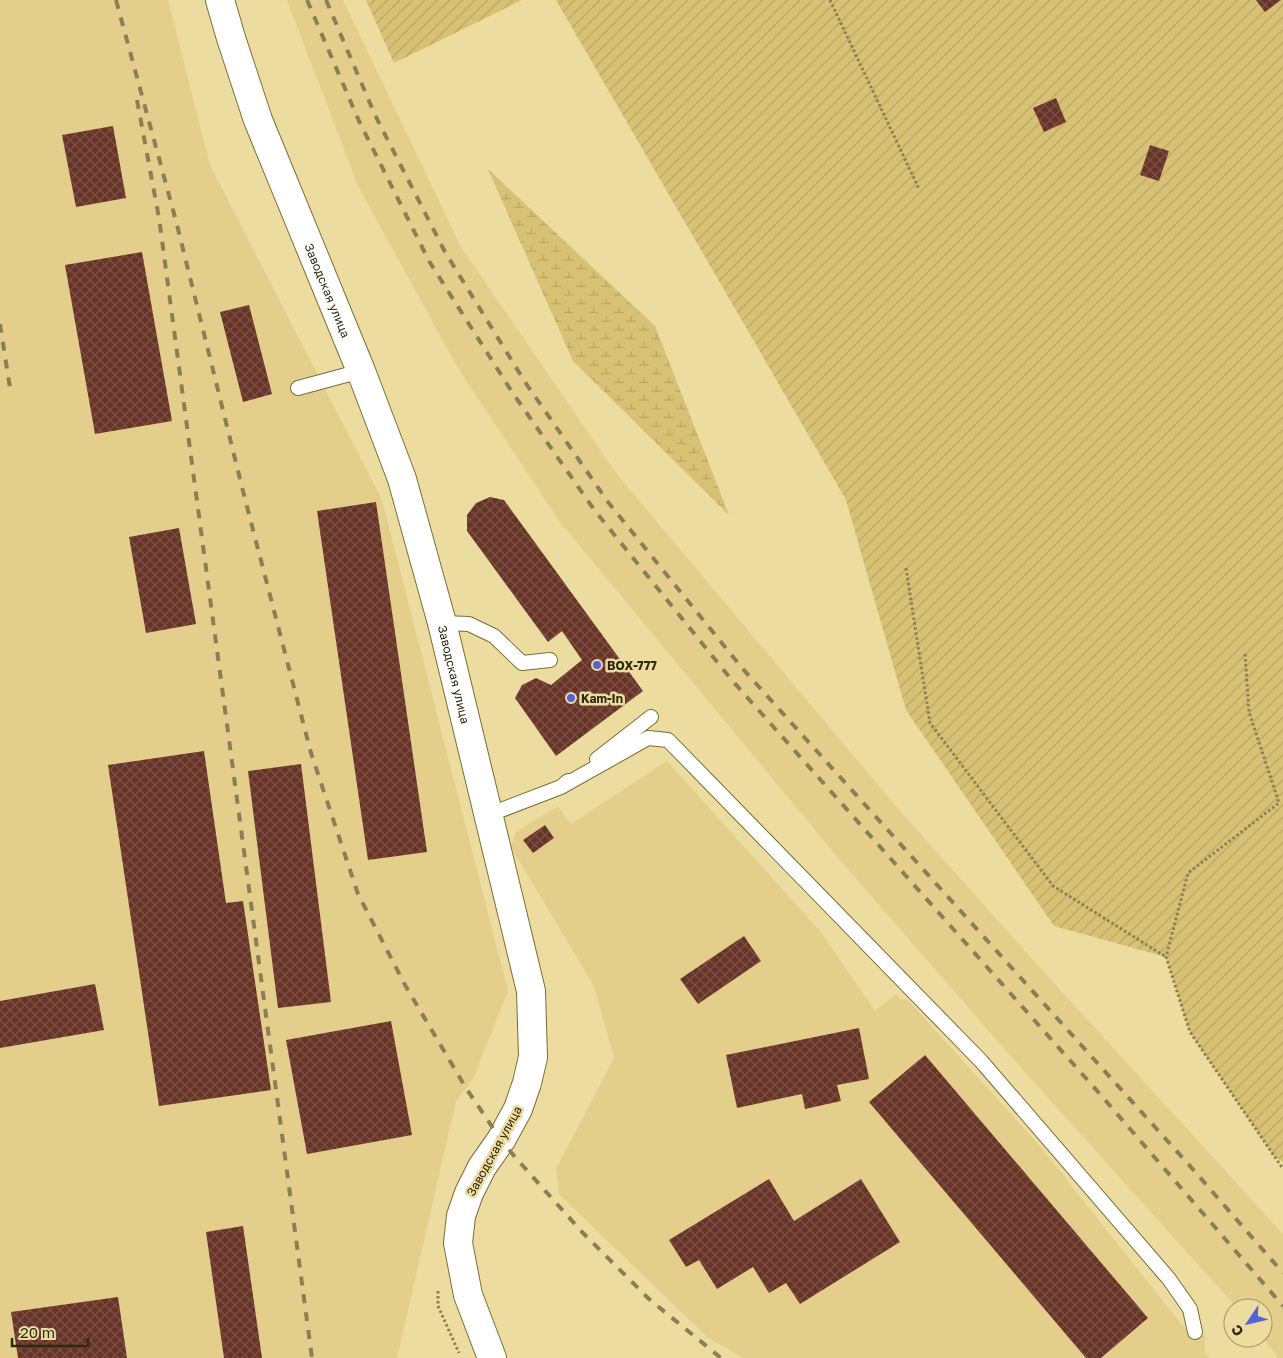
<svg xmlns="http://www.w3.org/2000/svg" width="1283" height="1358" viewBox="0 0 1283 1358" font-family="'Golos Text',sans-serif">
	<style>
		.built { fill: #e3cf8b }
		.wetland { fill: url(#wetland-marsh) }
		.garden { fill: url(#garden-furrows) }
		.building { fill: url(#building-cross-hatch) }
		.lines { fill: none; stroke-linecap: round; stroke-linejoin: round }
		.lane-casing { stroke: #7e6d34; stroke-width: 16 }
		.secondary-casing { stroke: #7e6d34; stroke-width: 30 }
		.path { stroke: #8b7f56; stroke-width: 3; stroke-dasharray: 2.5 2.5; stroke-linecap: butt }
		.lane { stroke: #fff; stroke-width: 14 }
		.secondary { stroke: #fff; stroke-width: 28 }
		.rail { stroke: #8b7f56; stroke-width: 4; stroke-dasharray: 9 9; stroke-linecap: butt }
		.poi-dot { fill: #5563da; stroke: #eddca0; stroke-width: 2 }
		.labels { text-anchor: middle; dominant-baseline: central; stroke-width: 5; stroke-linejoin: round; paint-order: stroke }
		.street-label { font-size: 12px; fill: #302911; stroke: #eddca0 }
		.poi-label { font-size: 12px; font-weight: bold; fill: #302911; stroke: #eddca0; text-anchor: start }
	</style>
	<defs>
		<pattern id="wetland-marsh" width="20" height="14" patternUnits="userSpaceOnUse" patternTransform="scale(1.25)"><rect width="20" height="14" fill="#d7c175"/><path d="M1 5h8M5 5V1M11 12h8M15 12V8" fill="none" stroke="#b9a664"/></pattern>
		<pattern id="garden-furrows" width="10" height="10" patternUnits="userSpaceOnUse" patternTransform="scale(1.25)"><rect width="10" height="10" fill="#d7c175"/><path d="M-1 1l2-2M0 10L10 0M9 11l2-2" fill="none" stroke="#b9a664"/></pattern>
		<pattern id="building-cross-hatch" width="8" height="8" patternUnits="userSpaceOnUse" patternTransform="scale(1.25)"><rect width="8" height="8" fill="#693428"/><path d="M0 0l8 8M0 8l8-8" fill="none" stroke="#7b5045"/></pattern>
	</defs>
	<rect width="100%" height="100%" fill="#eddca0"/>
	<path class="built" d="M0,0H168L210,165L382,500L508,991L473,1079L456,1101L397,1358H0Z
		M287,0H343L461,247L616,473L900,811L1034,961L1283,1234V1358H1278L1263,1338V1308H1237L1007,1052L839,859L560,522L459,370L358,186Z
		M667,761L820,931L875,1011L896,994L901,1000L907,999L1039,1145L1186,1330L1205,1335V1353L1210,1358H744L707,1337L559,1194L556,1169L614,1058L594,986L511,847L516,832L558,806L571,824Z"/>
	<path class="wetland" d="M488,169L655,326L729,515L573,361Z"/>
	<path class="garden" d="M366,0H522L394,63Z
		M556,0H1283V1162L1274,1156L1190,1032L1166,957L1054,926L906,710L846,500Z"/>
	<path class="building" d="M1256,0H1281L1265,12Z
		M1056,98L1066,122L1044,132L1033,108Z
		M113,126L126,198L76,207L62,135Z
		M1150,145L1169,151L1159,181L1140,175Z
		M142,252L172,421L95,434L65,265Z
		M249,305L272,394L243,402L220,312Z
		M490,497L504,500L643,691L556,756L515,698L522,685L536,678L551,685L582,660L562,631L548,642L467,531V515L476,503Z
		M376,502L427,852L368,860L317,511Z
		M179,528L196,624L146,633L129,537Z
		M204,751L226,903L243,901L271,1090L159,1106L108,765Z
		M301,764L331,1002L278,1008L248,771Z
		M545,825L554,838L533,853L523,840Z
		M744,936L761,961L698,1004L680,979Z
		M95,984L104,1030L0,1048V1001Z
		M391,1021L412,1135L307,1154L286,1040Z
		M859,1028L869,1079L837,1085L841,1101L805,1109L802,1094L737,1108L726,1055Z
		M925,1055L1148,1318L1101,1358H1086L869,1102Z
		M769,1179L794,1221L861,1179L900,1242L800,1304L786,1283L769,1293L753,1267L717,1289L699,1260L686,1267L669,1240Z
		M243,1226L262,1358H224L206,1232Z
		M118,1297L127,1358H18L11,1312Z"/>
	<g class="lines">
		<g class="lane-casing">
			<path id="lane" d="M298,388L361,371
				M442,623L469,624L494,636L522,663L550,660
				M597,759L651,717
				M561,787L648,738L668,740L981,1061L1169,1279L1190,1309L1195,1332
				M488,815L561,787L568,781"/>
		</g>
		<g class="secondary-casing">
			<g id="secondary">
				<path id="s1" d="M220,0L231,38L258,120L361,371L402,479L442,623L531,991L533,1057L527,1083L518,1109L501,1140L482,1167L469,1193L461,1216L458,1243L468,1295L492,1358"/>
			</g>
		</g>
		<path class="path" d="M830,0L919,189
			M906,568L930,723L1053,886L1166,957
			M1245,654L1249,712L1279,803L1188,873L1166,957L1190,1032L1283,1169
			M438,1291V1306L459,1353"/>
		<use href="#lane" class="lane"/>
		<use href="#secondary" class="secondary"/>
		<path class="rail" d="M116,0L176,221L245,499L311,753L358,894L405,985L466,1088L501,1140L515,1157L582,1232L649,1299L721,1358
			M307,0L359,121L429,261L512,392L595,511L730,678L1099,1093L1283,1306
			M326,0L375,115L445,252L525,382L608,502L742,668L1190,1166L1283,1273
			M137,100L159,218L312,1358
			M0,324L10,388"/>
	</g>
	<g class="poi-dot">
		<circle cx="597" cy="665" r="5"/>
		<circle cx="571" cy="698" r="5"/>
	</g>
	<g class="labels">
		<g class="street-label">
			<text stroke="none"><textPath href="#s1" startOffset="310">Заводская улица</textPath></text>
			<text stroke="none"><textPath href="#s1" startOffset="715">Заводская улица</textPath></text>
			<text transform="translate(494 1151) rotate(-61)">Заводская улица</text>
		</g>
		<g class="poi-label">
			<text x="607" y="665">ВОХ-777</text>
			<text x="581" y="698">Kam-In</text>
		</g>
	</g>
	<g transform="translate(1248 1323) rotate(235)"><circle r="24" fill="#eddca0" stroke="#a19467"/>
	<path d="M0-4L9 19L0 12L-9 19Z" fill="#5563da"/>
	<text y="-8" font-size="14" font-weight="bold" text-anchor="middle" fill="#302911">С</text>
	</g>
	<path d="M12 1338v8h76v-8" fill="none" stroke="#302911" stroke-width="2.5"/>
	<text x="20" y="1338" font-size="15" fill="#302911" stroke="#eddca0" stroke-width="4" paint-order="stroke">20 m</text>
</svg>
